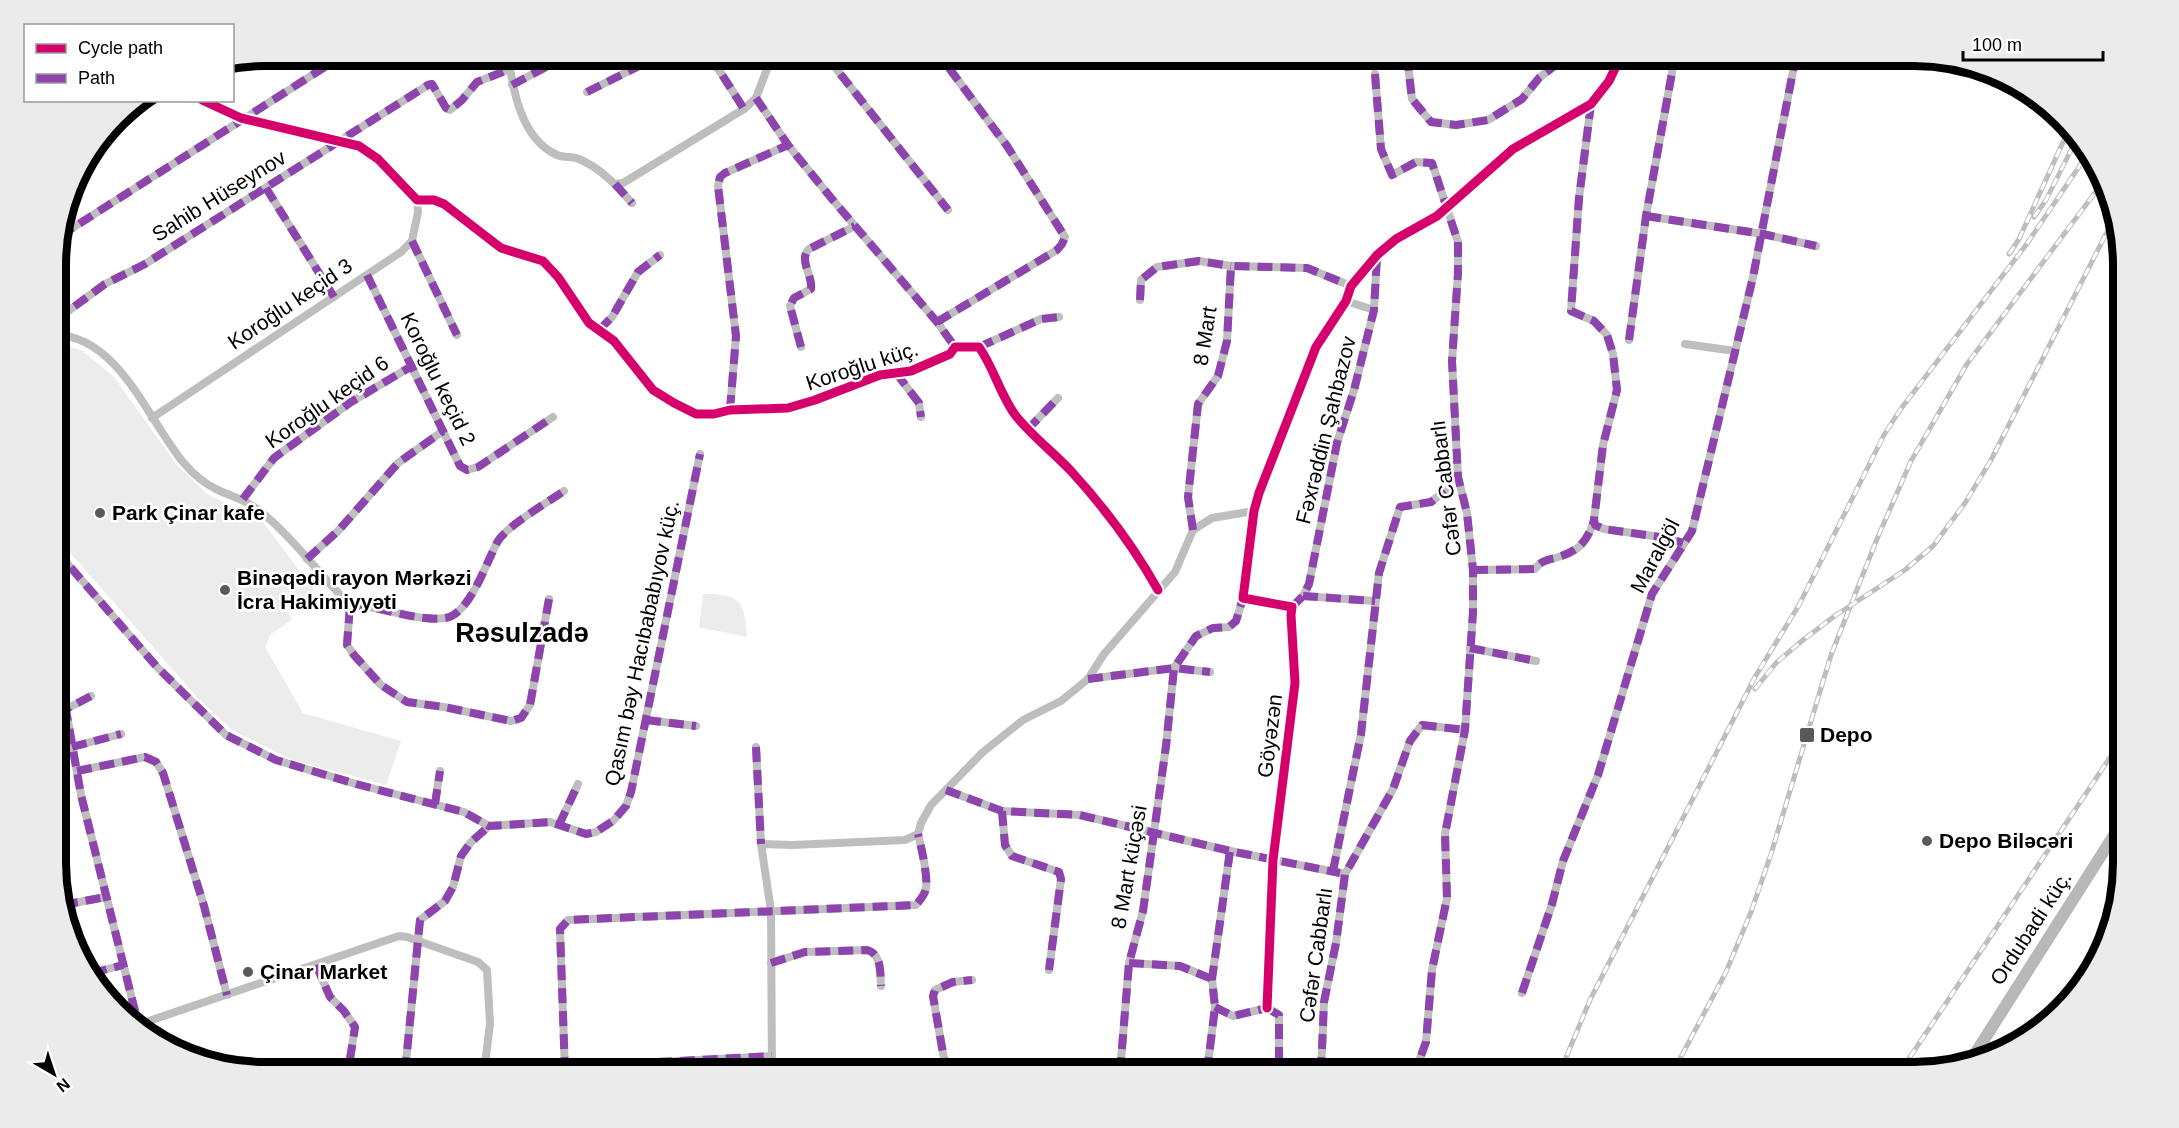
<svg xmlns="http://www.w3.org/2000/svg" width="2179" height="1128" font-family="Helvetica,sans-serif">
<style>
.green{fill:#ececec}
.lines{fill:none;stroke-linecap:round;stroke-linejoin:round}
.street{stroke:#bebebe;stroke-width:8}
.secondary{stroke:#b8b8b8;stroke-width:12}
.rail-casing{stroke:#bebebe;stroke-width:5}
.rail{stroke:#fff;stroke-width:3;stroke-dasharray:9;stroke-linecap:butt}
.quiet{stroke:#8e44ad;stroke-width:8;stroke-dasharray:15 8;stroke-linecap:butt}
.cycleway-casing{stroke:#fff;stroke-width:13}
.cycleway{stroke:#d6006c;stroke-width:9}
.poi-dot{fill:#595959;stroke:#fff;stroke-width:2}
.labels{text-anchor:middle;stroke-width:5;stroke-linejoin:round;paint-order:stroke}
.street-label{font-size:21px;fill:#000;stroke:#fff}
.poi-label{font-size:21px;font-weight:bold;fill:#000;stroke:#fff;text-anchor:start}
.district-label{font-size:27px;font-weight:bold;fill:#000;stroke:#fff}
.rim{fill:none;stroke:#000;stroke-width:8}
</style>
<rect width="100%" height="100%" fill="#fff"/>
<g class="green">
<path d="M56 343 81 350 113 376 177 465 207 494 262 521 314 590 285 608 292 620 271 634 265 647 303 713 401 741 386 785 292 760 232 730 197 697 57 538Z"/>
<path d="M703 594C740 593 745 602 747 637L699 627Z"/>
</g>
<g class="lines">
<g class="street">
<path d="M508 56C513 90 521 139 557 155 564 158 572 156 579 159 602 169 616 185 632 203"/>
<path d="M710 56 744 109"/>
<path d="M826 56 948 210"/>
<path d="M1407 56 1412 99 1431 122 1456 125 1488 120 1522 99 1539 78 1567 56"/>
<path d="M1375 74 1381 149 1392 175 1416 162 1432 163 1458 242V273L1452 361 1458 477 1467 513 1473 570V612L1465 730 1445 834 1447 898 1432 970 1426 1042 1415 1072"/>
<path d="M512 85 567 56"/>
<path d="M587 92 653 59 655 56"/>
<path d="M756 98 788 145 832 199 937 322 955 347"/>
<path d="M202 100 241 118 359 146 378 159 417 200H434L444 204 501 248 543 261 558 277 589 323 614 341 653 390 674 403 696 414H714L730 410 788 408 815 400 880 375 911 371 950 354 955 347H979C994 368 1001 397 1016 416 1032 436 1053 452 1071 471 1103 506 1135 549 1158 590"/>
<path d="M1591 104 1579 198 1571 311 1594 321 1607 335 1613 354 1617 390 1603 445 1594 520 1595 525 1604 529 1667 538 1683 543"/>
<path d="M615 184 623 183 744 109 756 98 772 56"/>
<path d="M266 188 334 297"/>
<path d="M1646 216 1763 234 1816 246"/>
<path d="M60 236 342 56"/>
<path d="M412 241 457 335"/>
<path d="M367 275 460 466 467 470 478 467 553 417"/>
<path d="M1140 300 1141 280 1157 267 1199 261 1231 266"/>
<path d="M1346 301 1374 310"/>
<path d="M56 320 105 284 145 264 428 85 432 84 446 108 450 110 462 100 477 82 510 69"/>
<path d="M937 322 1057 250 1062 244 1065 237 1007 146 940 56"/>
<path d="M599 330 612 317 638 272 660 255"/>
<path d="M56 335C118 336 149 421 183 462 192 473 205 484 218 490 238 499 249 501 266 516 297 542 321 577 350 605"/>
<path d="M1629 340 1646 216 1675 56"/>
<path d="M1685 344 1735 351"/>
<path d="M801 347 790 306 794 298 811 289C813 275 798 260 809 249L855 226"/>
<path d="M979 347 1041 319 1059 317"/>
<path d="M896 373 919 403 921 417"/>
<path d="M730 410 736 336 718 186 720 177 725 173 788 145"/>
<path d="M152 418 401 252 412 241 418 212 417 200"/>
<path d="M1027 430 1058 398"/>
<path d="M243 499 274 458 351 402 412 366"/>
<path d="M1193 530 1188 497 1198 404 1218 376 1227 341 1231 266 1307 268 1351 286"/>
<path d="M57 549 66 562 157 667 226 735 276 760 356 784 464 812 489 826 550 822 586 834 596 832 613 821 626 806 631 792 700 454"/>
<path d="M307 559 338 531 398 463 443 431"/>
<path d="M1473 570 1535 569C1541 561 1546 560 1555 558 1578 552 1587 543 1594 521"/>
<path d="M1303 596 1375 601"/>
<path d="M350 605 347 645 354 655 381 685 407 702 444 707 511 721 521 718 530 705 549 599"/>
<path d="M350 605C382 606 416 622 445 618 470 615 487 560 498 541 507 526 548 502 564 491"/>
<path d="M1292 607 1303 596 1309 584 1337 443 1354 390 1374 310 1377 256"/>
<path d="M1470 648 1536 661"/>
<path d="M1088 679 1174 668 1210 672"/>
<path d="M57 685 65 704 81 795 138 1023"/>
<path d="M57 714 91 696"/>
<path d="M646 720 696 726"/>
<path d="M72 747 121 734"/>
<path d="M756 747 761 844 771 911 772 1072"/>
<path d="M77 771 145 757 156 762 163 773 204 906 227 995"/>
<path d="M946 790 1002 811 1080 815 1230 851 1345 874"/>
<path d="M435 804 440 771"/>
<path d="M1002 811 1005 845 1012 856 1059 872 1061 879 1049 970"/>
<path d="M559 825 578 784"/>
<path d="M761 844 792 845 905 840 918 834 921 823 931 805 983 752 1023 720 1061 701 1088 679 1104 654 1175 572 1193 530 1212 518 1254 511"/>
<path d="M1333 871 1361 734 1379 573 1400 507 1431 502 1445 491"/>
<path d="M63 905 106 897"/>
<path d="M771 963 805 952 867 950C882 954 880 973 881 986"/>
<path d="M1129 963 1180 966 1212 979"/>
<path d="M316 965 330 997 344 1011 355 1027 348 1072"/>
<path d="M92 973 123 965"/>
<path d="M1522 993 1552 904 1563 861 1598 775 1652 594 1692 531 1753 277 1796 56"/>
<path d="M1215 1007 1233 1016 1267 1008"/>
<path d="M1267 1008 1273 860 1295 683 1291 615 1292 607 1243 598 1254 511 1259 493 1316 347 1346 301 1351 286 1377 255 1396 239 1437 216 1513 149 1591 104 1609 81 1621 56"/>
<path d="M1267 1008 1279 1015V1064L1276 1072"/>
<path d="M140 1024 399 936 407 937 478 962 487 970 490 1024 484 1072"/>
<path d="M565 1067 772 1056"/>
<path d="M405 1072 420 920 445 901 453 887 461 856 471 842 489 826"/>
<path d="M565 1072 560 929 568 920 916 905C920 900 925 895 926 888 928 876 921 846 918 834"/>
<path d="M950 1072 944 1059 933 996 935 990 953 982 972 980"/>
<path d="M1120 1072 1129 963 1143 911 1166 746 1174 668 1196 636 1213 628 1229 627 1236 621 1243 598"/>
<path d="M1207 1072 1215 1007 1212 979 1230 851"/>
<path d="M1321 1072 1324 1002 1336 943 1345 874 1393 789 1410 741 1422 725 1465 730"/>
</g>
<path class="secondary" d="M1973 1057 2123 821"/>
<defs>
<g id="rail">
<path d="M2034 217 2046 200 2078 136"/>
<path d="M2009 254 2019 239 2069 129"/>
<path d="M1755 689 1776 663 1803 640 1836 615 1905 570 1933 546 1965 503 1991 460 2106 234 2115 221"/>
<path d="M1560 1072 1590 1000 1755 677 1799 605 1884 435 1900 410 2026 245 2087 155"/>
<path d="M1673 1072 1726 972 1751 912 1771 854 1831 655 1877 539 1911 461 1967 364 2100 186"/>
<path d="M1900 1072 2123 738"/>
</g>
</defs>
<use href="#rail" class="rail-casing"/>
<use href="#rail" class="rail"/>
<g class="quiet">
<path d="M710 56 744 109"/>
<path d="M826 56 948 210"/>
<path d="M1407 56 1412 99 1431 122 1456 125 1488 120 1522 99 1539 78 1567 56"/>
<path d="M1375 74 1381 149 1392 175 1416 162 1432 163 1458 242V273L1452 361 1458 477 1467 513 1473 570V612L1465 730 1445 834 1447 898 1432 970 1426 1042 1415 1072"/>
<path d="M512 85 567 56"/>
<path d="M587 92 653 59 655 56"/>
<path d="M756 98 788 145 832 199 937 322 955 347"/>
<path d="M1591 104 1579 198 1571 311 1594 321 1607 335 1613 354 1617 390 1603 445 1594 520 1595 525 1604 529 1667 538 1683 543"/>
<path d="M615 184 632 203"/>
<path d="M266 188 334 297"/>
<path d="M1646 216 1763 234 1816 246"/>
<path d="M60 236 342 56"/>
<path d="M412 241 457 335"/>
<path d="M367 275 460 466 467 470 478 467 553 417"/>
<path d="M1140 300 1141 280 1157 267 1199 261 1231 266"/>
<path d="M56 320 105 284 145 264 428 85 432 84 446 108 450 110 462 100 477 82 510 69"/>
<path d="M937 322 1057 250 1062 244 1065 237 1007 146 940 56"/>
<path d="M599 330 612 317 638 272 660 255"/>
<path d="M1629 340 1646 216 1675 56"/>
<path d="M801 347 790 306 794 298 811 289C813 275 798 260 809 249L855 226"/>
<path d="M979 347 1041 319 1059 317"/>
<path d="M896 373 919 403 921 417"/>
<path d="M730 410 736 336 718 186 720 177 725 173 788 145"/>
<path d="M1027 430 1058 398"/>
<path d="M243 499 274 458 351 402 412 366"/>
<path d="M1193 530 1188 497 1198 404 1218 376 1227 341 1231 266 1307 268 1351 286"/>
<path d="M57 549 66 562 157 667 226 735 276 760 356 784 464 812 489 826 550 822 586 834 596 832 613 821 626 806 631 792 700 454"/>
<path d="M307 559 338 531 398 463 443 431"/>
<path d="M1473 570 1535 569C1541 561 1546 560 1555 558 1578 551 1587 543 1594 520"/>
<path d="M1303 596 1375 601"/>
<path d="M549 599 530 705 521 718 511 721 444 707 407 702 381 685 354 655 347 645 350 605C382 606 416 622 445 618 470 615 487 560 498 541 507 526 548 502 564 491"/>
<path d="M1292 607 1303 596 1309 584 1337 443 1354 390 1374 310 1377 255"/>
<path d="M1470 648 1536 661"/>
<path d="M1088 679 1174 668 1210 672"/>
<path d="M57 685 65 704 81 795 138 1023"/>
<path d="M57 714 91 696"/>
<path d="M646 720 696 726"/>
<path d="M72 747 121 734"/>
<path d="M756 747 761 844"/>
<path d="M77 771 145 757 156 762 163 773 204 906 227 995"/>
<path d="M946 790 1002 811 1080 815 1230 851 1340 873"/>
<path d="M435 804 440 771"/>
<path d="M1002 811 1005 845 1012 856 1059 872 1061 879 1049 970"/>
<path d="M559 825 578 784"/>
<path d="M1333 871 1361 734 1379 573 1400 507 1431 502 1445 491"/>
<path d="M63 905 106 897"/>
<path d="M771 963 805 952 867 950C882 954 880 973 881 986"/>
<path d="M1129 963 1180 966 1212 979"/>
<path d="M316 965 330 997 344 1011 355 1027 348 1072"/>
<path d="M92 973 123 965"/>
<path d="M1522 993 1552 904 1563 861 1598 775 1652 594 1692 531 1753 277 1796 56"/>
<path d="M1215 1007 1233 1016 1267 1008"/>
<path d="M1267 1008 1279 1015V1064L1276 1072"/>
<path d="M565 1067 772 1056"/>
<path d="M405 1072 420 920 445 901 453 887 461 856 471 842 489 826"/>
<path d="M565 1072 560 929 568 920 916 905C920 900 925 895 926 888 928 876 921 846 918 834"/>
<path d="M950 1072 944 1059 933 996 935 990 953 982 972 980"/>
<path d="M1120 1072 1129 963 1143 911 1166 746 1174 668 1196 636 1213 628 1229 627 1236 621 1243 598"/>
<path d="M1207 1072 1215 1007 1212 979 1230 851"/>
<path d="M1321 1072 1324 1002 1336 943 1345 874 1393 789 1410 741 1422 725 1465 730"/>
</g>
<defs>
<g id="cycleway">
<path d="M202 100 241 118 359 146 378 159 417 200H434L444 204 501 248 543 261 558 277 589 323 614 341 653 390 674 403 696 414H714L730 410 788 408 815 400 880 375 911 371 950 354 955 347H979C994 368 1001 397 1016 416 1032 436 1053 452 1071 471 1103 506 1135 549 1158 590"/>
<path d="M1267 1008 1273 860 1295 683 1291 615 1292 607 1243 598 1254 511 1259 493 1316 347 1346 301 1351 286 1377 255 1396 239 1437 216 1513 149 1591 104 1609 81 1621 56"/>
</g>
</defs>
<use href="#cycleway" class="cycleway-casing"/>
<use href="#cycleway" class="cycleway"/>
</g>
<g class="poi-dot">
<circle cx="100" cy="513" r="6"/>
<circle cx="225" cy="590" r="6"/>
<rect x="1799" y="727" width="16" height="16" rx="3"/>
<circle cx="1927" cy="841" r="6"/>
<circle cx="248" cy="972" r="6"/>
</g>
<g class="labels">
<g class="street-label">
<text transform="translate(219 196) rotate(-32)" y="7">Sahib Hüseynov</text>
<text transform="translate(290 304) rotate(-34)" y="7">Koroğlu keçid 3</text>
<text transform="translate(1205 336) rotate(-81)" y="7">8 Mart</text>
<text transform="translate(862 366) rotate(-18)" y="7">Koroğlu küç.</text>
<text transform="translate(438 379) rotate(64)" y="7">Koroğlu keçid 2</text>
<text transform="translate(327 402) rotate(-35)" y="7">Koroğlu keçid 6</text>
<text transform="translate(1326 430) rotate(-76)" y="7">Fəxrəddin Şahbazov</text>
<text transform="translate(1446 488) rotate(-97)" y="7">Cəfər Cabbarlı</text>
<text transform="translate(1655 556) rotate(-62)" y="7">Maralgöl</text>
<text transform="translate(642 643) rotate(-78)" y="7">Qasım bəy Hacıbababıyov küç.</text>
<text transform="translate(1270 736) rotate(-83)" y="7">Göyəzən</text>
<text transform="translate(1129 867) rotate(-80)" y="7">8 Mart küçəsi</text>
<text transform="translate(2031 928) rotate(-57)" y="7">Ordubadi küç.</text>
<text transform="translate(1316 955) rotate(-82)" y="7">Cəfər Cabbarlı</text>
</g>
<g class="poi-label">
<text x="112" y="520">Park Çinar kafe</text>
<text x="237" y="585">Binəqədi rayon Mərkəzi<tspan x="237" dy="24">İcra Hakimiyyəti</tspan></text>
<text x="1820" y="742">Depo</text>
<text x="1939" y="848">Depo Biləcəri</text>
<text x="260" y="979">Çinar Market</text>
</g>
<g class="district-label">
<text x="522" y="642">Rəsulzadə</text>
</g>
</g>
<path d="M0 0H2179V1128H0ZM265 66H1914A199 199 0 0 1 2113 265V863A199 199 0 0 1 1914 1062H265A199 199 0 0 1 66 863V265A199 199 0 0 1 265 66Z" fill="#ebebeb" fill-rule="evenodd"/>
<path class="rim" d="M265 66H1914A199 199 0 0 1 2113 265V863A199 199 0 0 1 1914 1062H265A199 199 0 0 1 66 863V265A199 199 0 0 1 265 66Z"/>
<rect x="24" y="24" width="210" height="78" fill="#ffffff" stroke="#999999" stroke-width="1.5"/>
<rect x="36" y="44" width="30" height="9" fill="#d6006c" stroke="#999999" stroke-width="1.5"/>
<text x="78" y="54" font-size="18" fill="#000000">Cycle path</text>
<rect x="36" y="74" width="30" height="9" fill="#8e44ad" stroke="#999999" stroke-width="1.5"/>
<text x="78" y="84" font-size="18" fill="#000000">Path</text>
<g transform="translate(54 1074) rotate(141)" stroke="#ffffff" stroke-width="4.5" paint-order="stroke">
<path d="M0-4.5L10 22L0 15L-10 22Z" fill="#000000"/>
<text y="-9" font-size="16" font-weight="bold" text-anchor="middle" fill="#000000">N</text>
</g>
<path d="M1963 51v9h140v-9" fill="none" stroke="#000000" stroke-width="3"/>
<text x="1972" y="51" font-size="18" fill="#000000" stroke="#ffffff" stroke-width="4.5" paint-order="stroke">100 m</text>
</svg>
